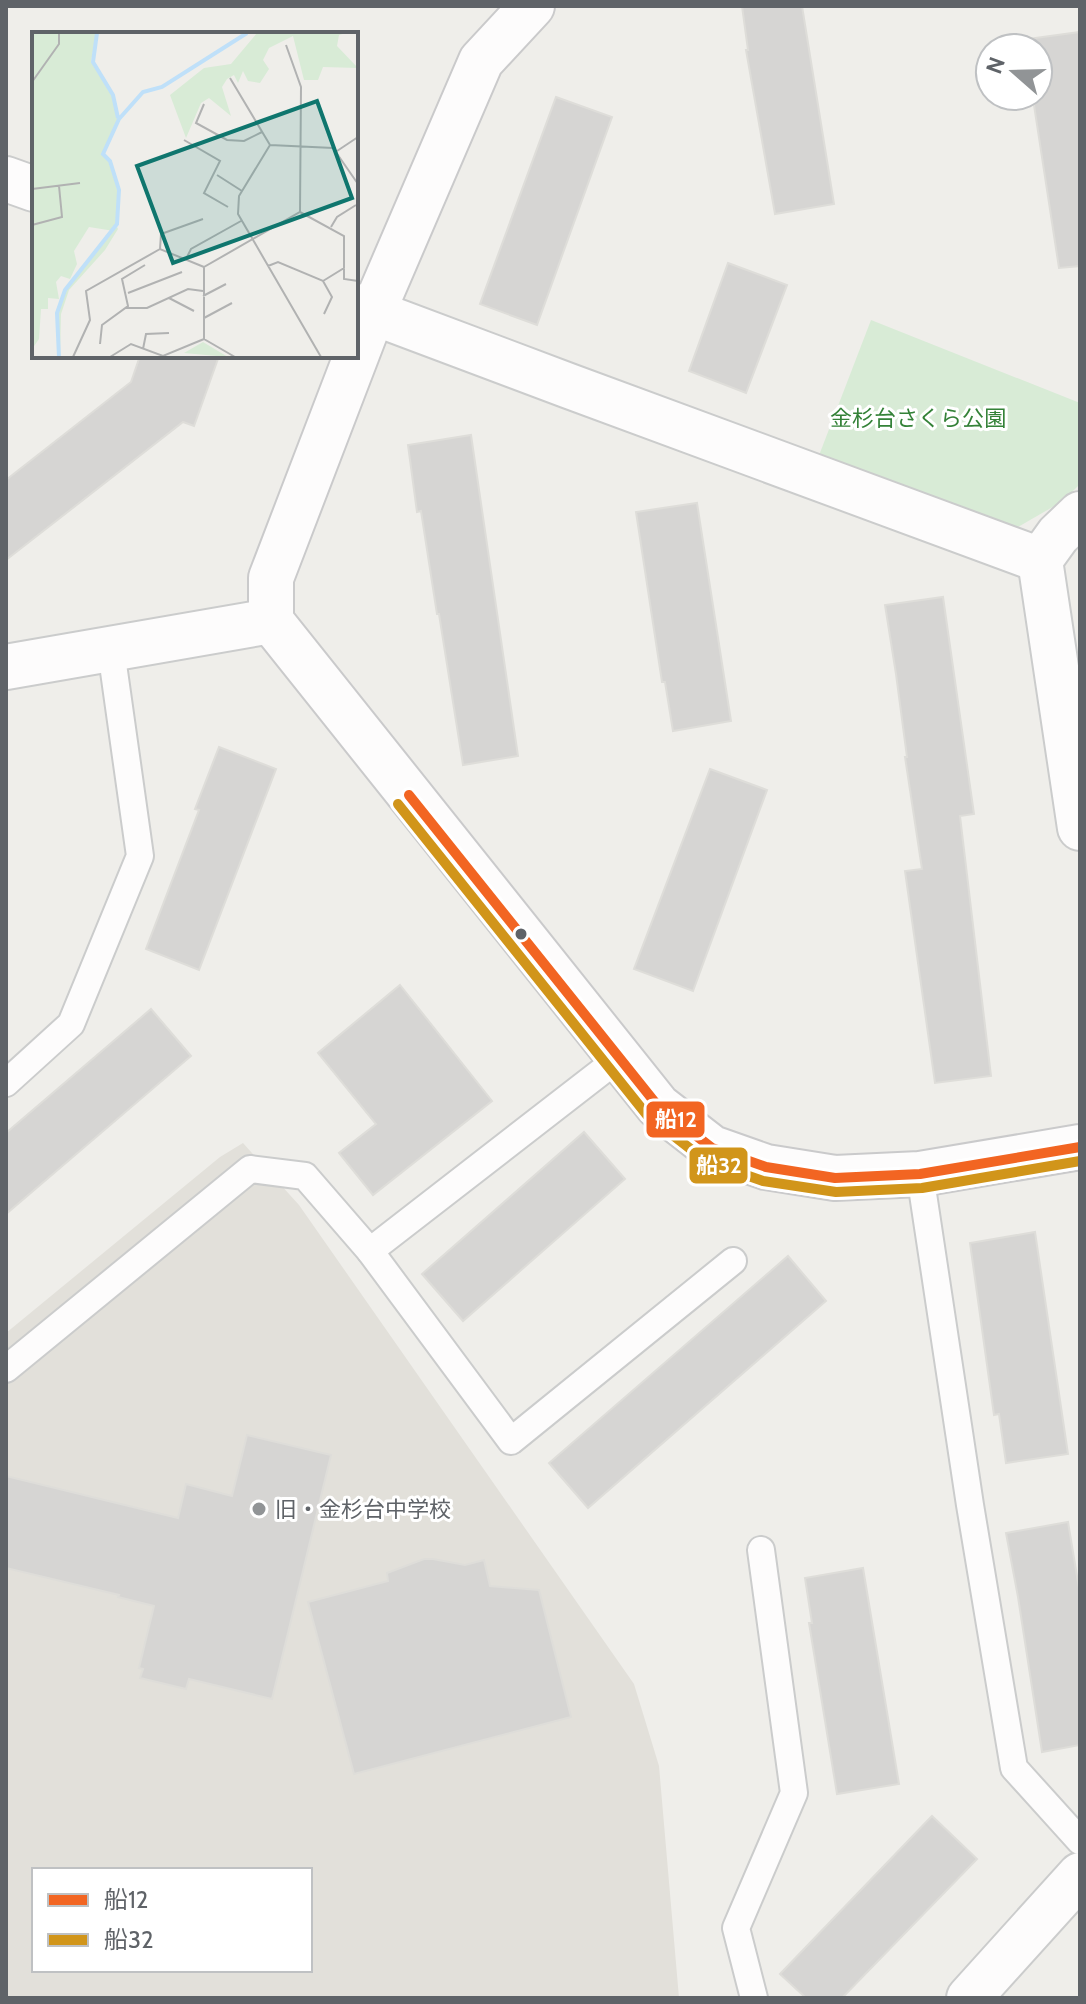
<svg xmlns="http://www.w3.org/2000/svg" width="1086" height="2004" font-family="Cabin,'Noto Sans JP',sans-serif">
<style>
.education{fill:#e2e0da;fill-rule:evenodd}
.green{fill:#d8ebd6}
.building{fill:#d6d5d3;stroke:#deddd9;stroke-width:2}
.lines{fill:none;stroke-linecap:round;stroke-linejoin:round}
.lane-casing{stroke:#cbcccc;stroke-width:30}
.street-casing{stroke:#cbcccc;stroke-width:48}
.secondary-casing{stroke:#cacacb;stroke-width:48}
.lane{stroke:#fdfcfc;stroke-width:26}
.street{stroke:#fdfcfc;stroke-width:44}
.secondary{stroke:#fdfcfc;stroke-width:44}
.bus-1-casing{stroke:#fff;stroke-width:16}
.bus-2-casing{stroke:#fff;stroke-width:16}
.bus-1{stroke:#f26522;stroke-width:10}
.bus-2{stroke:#d1951a;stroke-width:10}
.bus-dot{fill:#5f6368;stroke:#fff;stroke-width:3}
.poi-dot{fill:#919496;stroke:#fff;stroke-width:3}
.labels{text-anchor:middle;stroke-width:6;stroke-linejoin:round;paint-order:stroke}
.park-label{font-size:22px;fill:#348238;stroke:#fff}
.poi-label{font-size:22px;fill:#5f6368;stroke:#fff;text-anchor:start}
.inset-river{fill:none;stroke:#bfe0f9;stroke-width:4}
.inset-road{fill:none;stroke:#b1b2b2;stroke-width:2}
.view{fill:#0f766e;fill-opacity:0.15;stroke:#0f766e;stroke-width:4}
.inset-edge{fill:none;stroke:#5f6368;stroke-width:4}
.line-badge{stroke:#fff;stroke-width:3}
.badge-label{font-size:22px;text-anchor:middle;font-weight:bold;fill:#fff}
</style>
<rect width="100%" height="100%" fill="#efeeea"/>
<path class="education" d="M243 1143 299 1205 634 1684 659 1766 679 1998H6V1333L220 1157ZM34 1870H310V1970H34Z"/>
<path class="green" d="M871 320 1080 403V484L1063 501 1018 527 983 521 818 458Z"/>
<g class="building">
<path d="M742 6H802L834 204 775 214 746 50H748Z"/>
<path d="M1080 32V266L1059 268 1034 105H1031L1029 96H1038V48H1021L1020 40Z"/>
<path d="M556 97 612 117 537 325 480 304Z"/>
<path d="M728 263 787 285 746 393 689 371Z"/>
<path d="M140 356H219L194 426 183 422 6 560V480L131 382Z"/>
<path d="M471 435 518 756 463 765 439 614H437L421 511 417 512 408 445Z"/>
<path d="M697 503 731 721 673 731 665 682H662L636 512Z"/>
<path d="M943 597 974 814 960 816 991 1076 935 1083 905 871 922 869 905 757H907L896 674 885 605Z"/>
<path d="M219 747 276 769 199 970 146 949 199 810 195 809Z"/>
<path d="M710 769 767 790 693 991 634 969Z"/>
<path d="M400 985 492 1101 373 1195 339 1153 376 1124 318 1053Z"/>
<path d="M151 1009 191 1056 6 1214V1133Z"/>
<path d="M584 1132 625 1179 463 1321 422 1274Z"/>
<path d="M1035 1232 1068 1454 1006 1463 999 1414 994 1415 970 1243Z"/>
<path d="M788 1256 826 1301 588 1508 549 1463Z"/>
<path d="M247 1435 331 1455 272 1699 189 1679 186 1689 140 1678 143 1669 139 1668 154 1606 118 1597 119 1595 6 1568V1476L178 1518 186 1484 232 1496Z"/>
<path d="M1068 1522 1080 1594V1745L1042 1752 1018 1597 1006 1533Z"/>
<path d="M424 1559H433L465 1565 484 1560 490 1586 539 1590 571 1717 354 1774 308 1602 388 1581 387 1573Z"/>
<path d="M863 1568 899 1784 837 1794 809 1623H812L805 1578Z"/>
<path d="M932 1816 977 1859 842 1998H806L780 1974Z"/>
</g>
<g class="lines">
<defs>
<g id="lane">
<path d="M6 1083 71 1024 140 856 111 650"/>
<path d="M920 1174 970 1505 1014 1768 1080 1841"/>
<path d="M370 1251 619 1058"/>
<path d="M6 1369 250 1169 305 1176 370 1251 511 1441 733 1261"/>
<path d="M754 1998 736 1928 794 1793 761 1550"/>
</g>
<g id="street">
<path d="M6 179 34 189"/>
<path d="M356 306 569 386 1040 560"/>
<path d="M1080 514 1058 535 1040 560 1080 828"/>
<path d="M6 667 271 621"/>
<path d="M969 1998 1080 1875"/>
</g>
<path id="secondary" d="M532 6 481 61 373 312 271 578V621L658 1106 712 1148 766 1167 835 1178 920 1174 1080 1147"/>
</defs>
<use href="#lane" class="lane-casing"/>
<use href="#street" class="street-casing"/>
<use href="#secondary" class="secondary-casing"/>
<use href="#lane" class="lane"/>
<use href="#street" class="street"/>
<use href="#secondary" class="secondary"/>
<defs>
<path id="bus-1" d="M409 795 658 1106 712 1148 766 1167 835 1178 920 1174 1080 1147"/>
<path id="bus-2" d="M398 804 647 1115 706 1161 763 1181 836 1192 922 1188 1080 1161"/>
</defs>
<use href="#bus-1" class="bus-1-casing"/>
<use href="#bus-2" class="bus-2-casing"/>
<use href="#bus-1" class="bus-1"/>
<use href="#bus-2" class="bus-2"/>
</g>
<circle class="bus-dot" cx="521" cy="934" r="7"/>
<circle class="poi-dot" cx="259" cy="1509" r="8"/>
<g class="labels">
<g class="park-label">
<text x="918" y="426">金杉台さくら公園</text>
</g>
<g class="poi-label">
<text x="275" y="1517">旧・金杉台中学校</text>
</g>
</g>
<g transform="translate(32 32)">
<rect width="326" height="326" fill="#efeeea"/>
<path d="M0 1H64L59 30 80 63 86 88 70 123 78 129 86 158 85 192 82 199 57 195 42 219 45 232 38 247 29 244 24 250 27 267 16 266V277H9L7 307 0 317ZM225 1H314L307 3 305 14 326 36 291 35 286 48H272L261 4 237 16 231 28 237 37 228 51 216 49 211 39 206 51 202 43 195 47 190 55 199 84 177 66 169 71 154 106 138 63 172 36 199 32ZM85 195 86 197 73 218 37 258 29 282 28 325 26 281 34 257ZM171 310 196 325 152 321Z" fill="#d8ebd6"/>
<path class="inset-river" d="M65 1 61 30 81 63 86 86M27 325 25 281 33 258 85 192 87 158 78 129 71 122 87 87 111 60 130 55 215 1"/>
<path class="inset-road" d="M254 13 269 55 268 180M198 46 238 113M0 50 27 12V1M172 72 164 91 195 108 212 109 230 100M152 108 188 129 172 161 196 175M238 113 207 164 206 182 289 325M238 113 301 116 326 152M305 119 326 105M185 143 210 159M0 157 48 151M0 193 30 185 27 154M299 195 305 185 324 173M128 217 129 202 171 187M154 227 159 217 209 189M312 237V247L326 249M291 249 300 265 292 282M96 261 150 240M171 264 194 252M137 266 162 279M95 276H115L156 257 171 259M172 286 200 271M68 312 70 293 96 274 90 247 113 233M111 317 114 302 137 301M41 325 58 288 54 259 128 217 172 235M78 325 99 312 131 324 172 307M203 325 172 307V235L268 180 312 204V236L291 249 246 230 236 234"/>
<path class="view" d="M285 69 320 166 141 231 105 134Z"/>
<rect width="326" height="326" class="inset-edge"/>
</g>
<g class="line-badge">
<rect x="645" y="1100" width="61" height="39" rx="8" fill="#f26522"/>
<rect x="688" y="1146" width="61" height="39" rx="8" fill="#d1951a"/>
</g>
<g class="badge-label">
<text x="676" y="1127">船12</text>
<text x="719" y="1173">船32</text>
</g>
<rect width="1086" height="2004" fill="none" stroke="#5f6368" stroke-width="16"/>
<rect x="32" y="1868" width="280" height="104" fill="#ffffff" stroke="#bfc1c3" stroke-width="2"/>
<rect x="48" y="1894" width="40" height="12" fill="#f26522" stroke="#bfc1c3" stroke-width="2"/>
<text x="104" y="1908" font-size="24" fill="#5f6368">船12</text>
<rect x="48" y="1934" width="40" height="12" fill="#d1951a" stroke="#bfc1c3" stroke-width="2"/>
<text x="104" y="1948" font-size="24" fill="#5f6368">船32</text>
<g transform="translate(1014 72) rotate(290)"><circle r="38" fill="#ffffff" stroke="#bfc1c3" stroke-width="2"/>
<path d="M0-6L14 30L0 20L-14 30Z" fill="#919496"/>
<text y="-12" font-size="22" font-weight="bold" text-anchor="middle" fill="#5f6368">N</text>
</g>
</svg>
